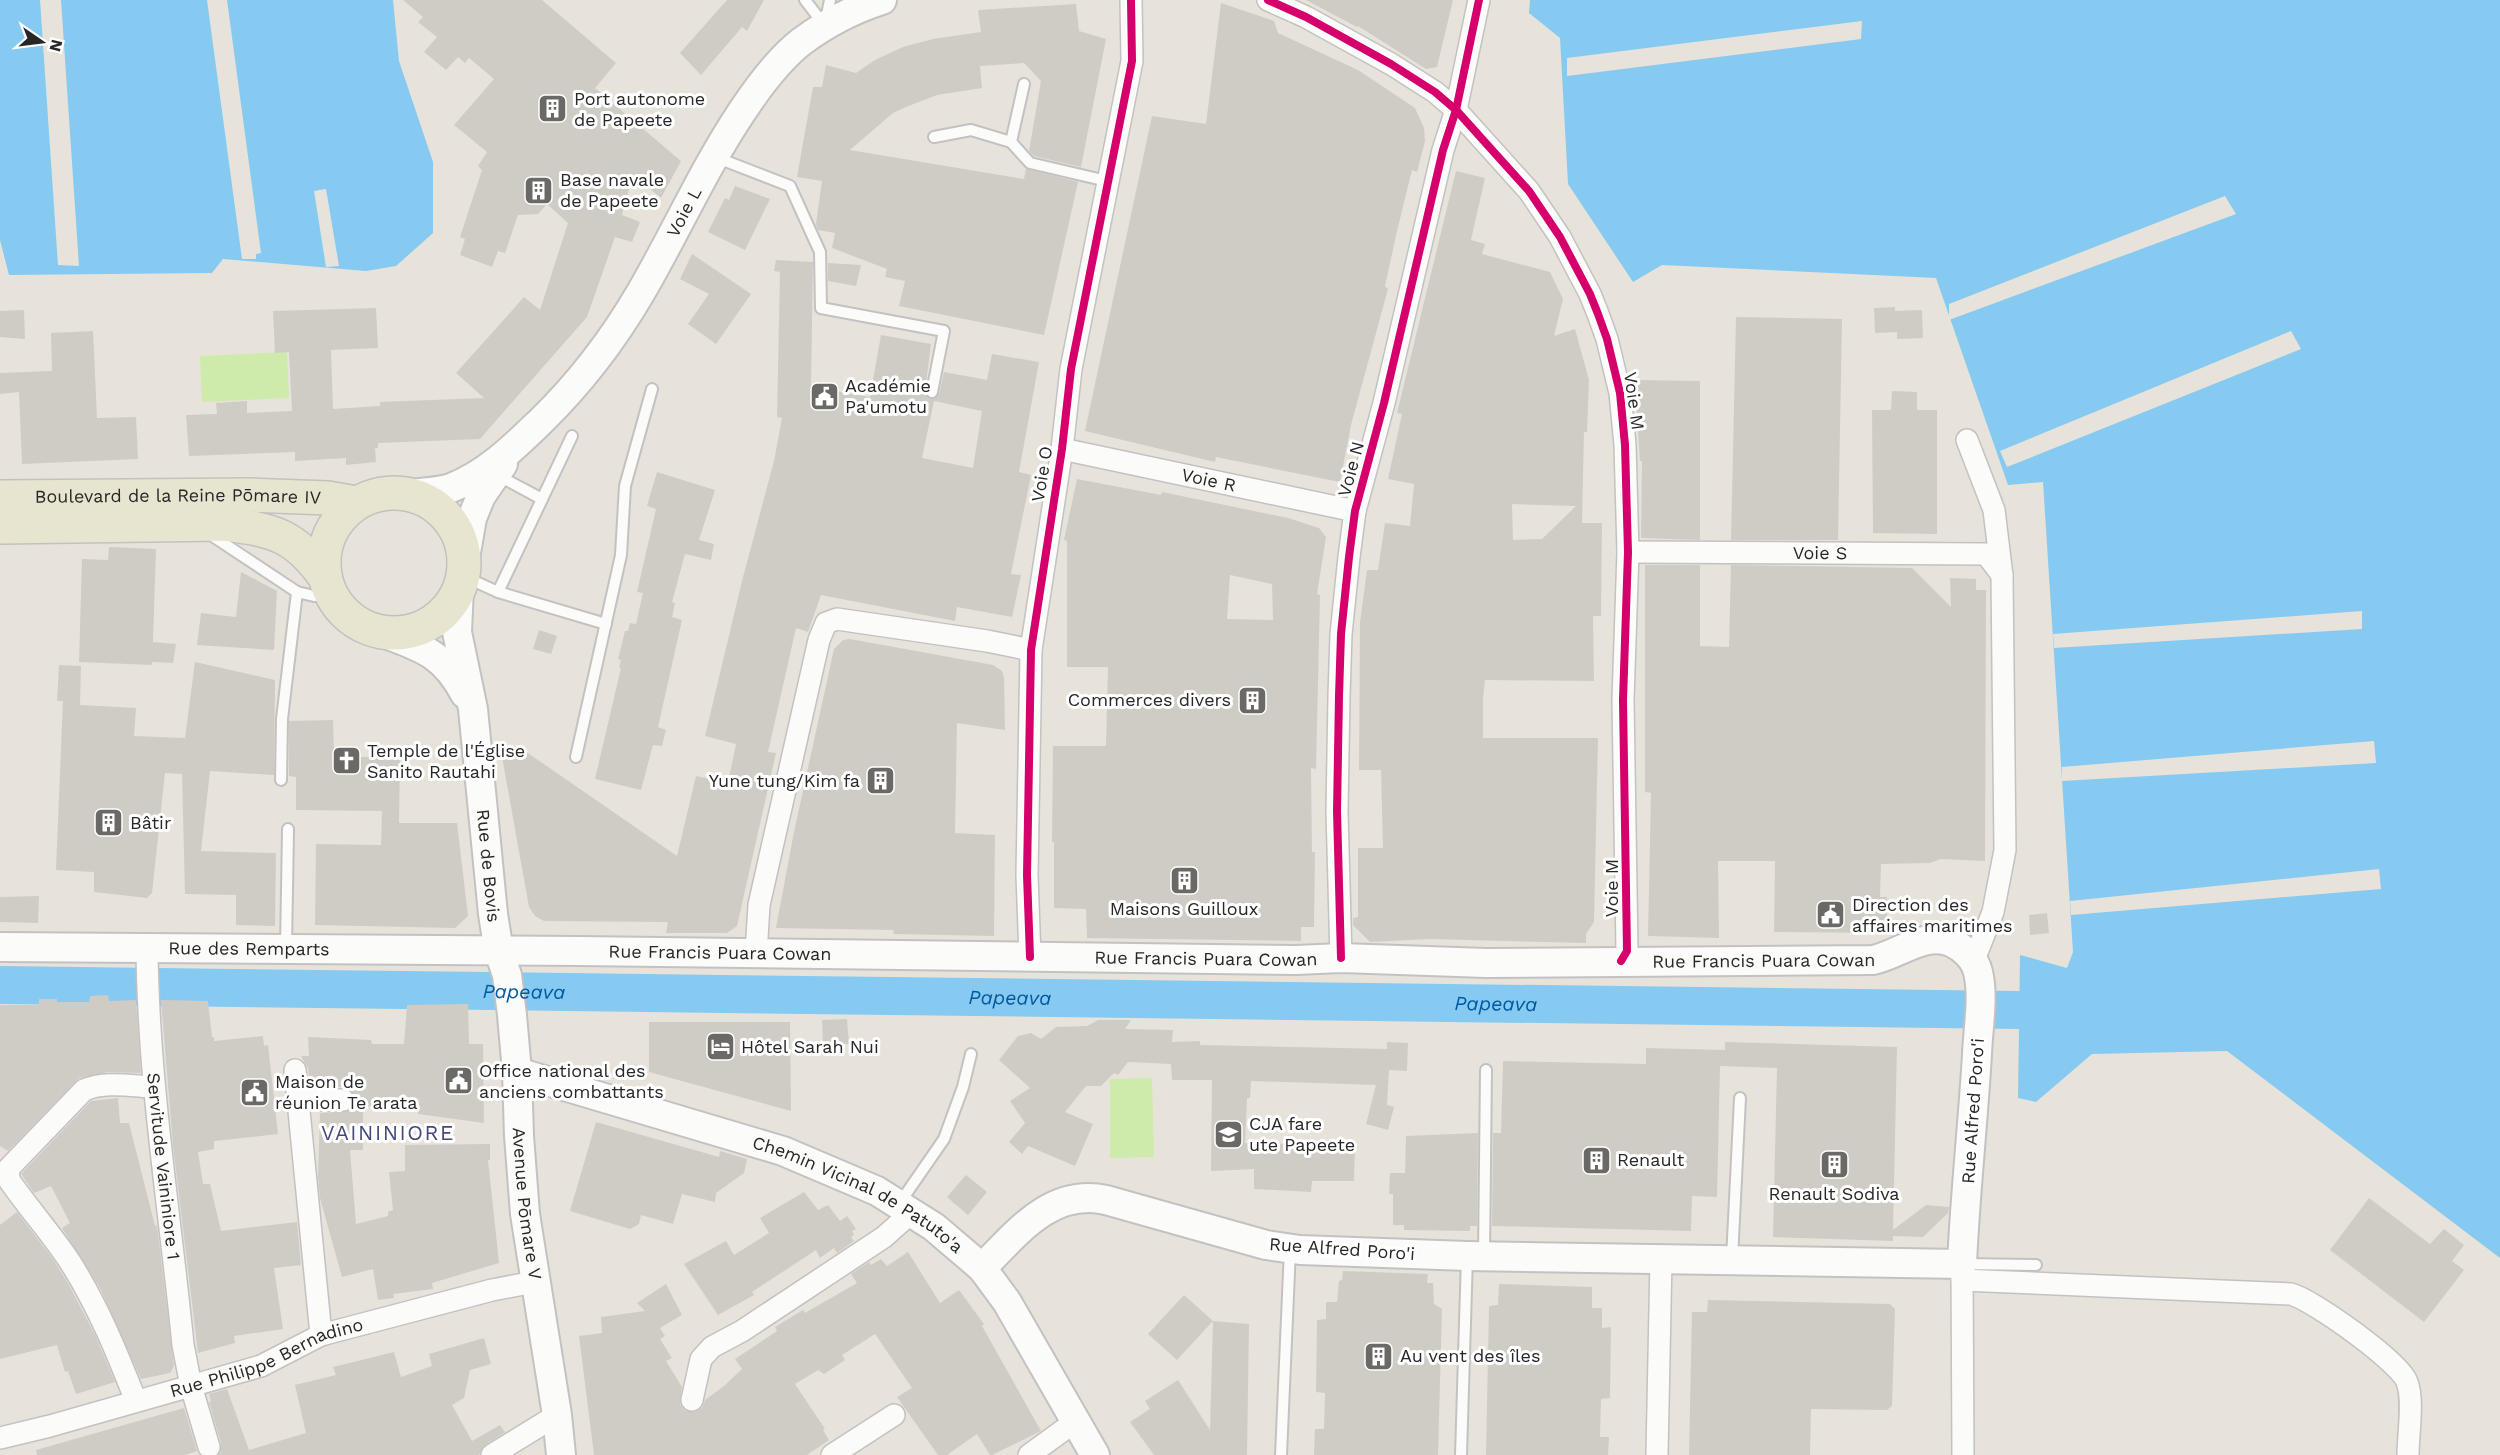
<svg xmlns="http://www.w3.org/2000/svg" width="2500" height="1455" font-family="'Work Sans',sans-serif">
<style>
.pitch{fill:#ceebac}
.water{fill:#86caf1}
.pier{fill:#e7e3db}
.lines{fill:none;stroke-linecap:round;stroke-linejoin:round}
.river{stroke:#86caf1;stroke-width:38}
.building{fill:#cfccc6;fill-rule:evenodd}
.lane-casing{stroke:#c3c1c2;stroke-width:14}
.street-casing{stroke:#c3c1c2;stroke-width:24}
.secondary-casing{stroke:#c3c1c2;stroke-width:32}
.primary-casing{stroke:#c3c1bf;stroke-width:36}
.lane{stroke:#fbfbfa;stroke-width:10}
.street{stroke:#fbfbfa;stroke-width:21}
.secondary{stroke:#fbfbfa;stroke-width:28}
.primary{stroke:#e7e4d0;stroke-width:33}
.cycleway-casing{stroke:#fff;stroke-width:11}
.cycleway{stroke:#d6006c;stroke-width:8}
.labels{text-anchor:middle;stroke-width:6;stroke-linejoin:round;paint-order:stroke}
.poi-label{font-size:18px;fill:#272727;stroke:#fff;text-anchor:start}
.street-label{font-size:18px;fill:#272727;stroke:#fff}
.water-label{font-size:20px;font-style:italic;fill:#0059a2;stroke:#fff}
.quarter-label{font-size:21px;letter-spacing:1.5px;fill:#44487b;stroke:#fff}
</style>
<rect width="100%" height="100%" fill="#e7e3db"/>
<g class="pitch">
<path d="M287 352 289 398 202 402 200 356Z"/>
<path d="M1152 1078 1154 1157 1110 1158V1079Z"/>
</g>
<g class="water">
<path d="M0 0H393L399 61 433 162V233L396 266 366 271 223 259 212 273 9 275 0 240Z"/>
<path d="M1530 0H2500V1258L2227 1051 2092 1054 2036 1102 2018 1098 2020 955 2067 968 2073 952 2043 482 2008 485 1936 278 1662 265 1633 282 1568 184 1560 38 1529 13Z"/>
</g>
<g class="pier">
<path d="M40 0H61L79 266 58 265Z"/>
<path d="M207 0H227L261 253 256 254V259H242Z"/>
<path d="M1862 21 1861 39 1567 76V58Z"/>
<path d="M326 189 339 266 326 267 314 191Z"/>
<path d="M2225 196 2236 214 1949 320V304Z"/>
<path d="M2291 331 2301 349 2007 467 2000 451Z"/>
<path d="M2362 611V629L2054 648 2053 634Z"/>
<path d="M2374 741 2376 763 2062 781V767Z"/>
<path d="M2379 869 2381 889 2071 915 2070 901Z"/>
</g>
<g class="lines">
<path class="river" id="s1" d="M0 985 2019 1010"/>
</g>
<g class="building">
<path d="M403 0H542L616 63 595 88 681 161 661 198 633 175 622 215 640 222 632 242 615 237 587 317 480 439 378 443V448H375L376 462 346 465V458L295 461V452L189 456 186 415 217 414 216 403 247 401V413L292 411 289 352 275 353 273 311 376 308 378 348 331 350 333 409 380 406V402L484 398 456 373 524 297 540 310 568 223 547 204 538 214 518 215 505 253 498 251 492 267 460 255 465 239 460 237 482 170 478 166 487 152 454 125 494 79 469 58 465 63 458 57 446 70 424 52 437 37 418 22 423 17Z"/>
<path d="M727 0H764L747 31 742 27 701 75 680 53Z"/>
<path d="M1306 0H1453L1437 67 1426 69 1358 26 1357 27Z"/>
<path d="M1221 3 1274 21 1278 33 1358 70 1415 108 1424 128 1425 141 1417 172 1412 170 1397 231 1385 286 1388 289 1351 425 1340 482 1216 457 1215 462 1085 431 1152 116 1206 124Z"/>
<path d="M1076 4 1079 31 1106 39 1081 167 1034 156 1029 151 1041 81 1024 63 980 66 982 88 937 95 906 107 893 113 850 150 1024 179 1026 169 1078 182 1044 335 899 306 905 281 885 277 887 269 832 248 835 233 818 230 816 224 822 181 797 177 813 87H822L826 65 856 73 875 60 903 47 933 39 981 32 978 10Z"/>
<path d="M1456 171 1485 178 1471 240 1485 244 1482 254 1550 272 1563 299 1554 336 1575 329 1589 380 1587 432H1584L1582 523H1602L1601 616H1593L1594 681 1485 680 1483 698V738H1598L1594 922 1586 934V943L1429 939 1370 942 1353 925V918L1358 917V848H1383L1381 770H1359L1360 623 1367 570H1378L1385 523 1410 526 1414 484 1388 479 1402 414 1397 413ZM1512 504 1576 506 1542 539 1513 540Z"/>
<path d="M735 186 770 199 745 250 708 232 725 198 729 200Z"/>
<path d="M692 254 751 294 716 344 688 324 709 294 680 279Z"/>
<path d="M776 260 813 262 811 387 870 397 881 335 931 344 925 391 927 397 931 399 939 394 944 372 987 380 992 354 1039 362 1019 472 1031 475 1011 574 1021 575 1012 617 957 607 955 621 821 595 808 632 796 628 768 752 776 753 737 926 727 933H666L668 922 544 921 535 916 529 907 501 751H525L677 856 696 776 728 783 736 744 705 736 742 581 774 461 782 418 777 417 780 272 774 271ZM934 401 982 411 973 468 922 458Z"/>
<path d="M828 263 861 265 856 286 828 281Z"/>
<path d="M1895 307V311L1922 310 1923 338 1897 339V332L1875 333 1874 308Z"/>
<path d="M24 310 25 339 0 337V311Z"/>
<path d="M1736 317 1842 319 1838 540H1731Z"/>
<path d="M93 331 97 418 136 417 138 459 22 464 19 392 0 394V373L52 371 51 333Z"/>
<path d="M1635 380 1700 381V540L1641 538 1642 461H1640Z"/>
<path d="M1892 391 1917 392V410H1937V534L1873 533 1872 410H1891Z"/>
<path d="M657 472 715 490 699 540 714 544 711 560 685 554 672 602 675 603 672 617 682 620 658 727 666 730 662 746 653 745 641 790 595 779 621 668H619L621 660 618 659 625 631H628L630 623 636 624 643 593 637 592 656 509 647 506Z"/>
<path d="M1077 479 1161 495 1162 492 1288 518 1319 528 1326 537 1317 594 1320 595 1316 769 1311 768 1312 852H1315L1314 927H1301V941L1087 938 1086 909 1054 908V842H1052L1053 746H1106L1108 667H1067V541L1064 540ZM1230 575 1272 584 1273 620 1227 619Z"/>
<path d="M109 547 156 549 153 642 176 644 173 663 152 662V665L79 662 82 559 108 560Z"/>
<path d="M1645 565H1700V646L1729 647 1731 565 1912 568 1951 607 1950 578 1976 579V590H1986L1985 861 1941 859 1930 863 1881 864 1880 897H1887V933L1774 932 1775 861H1718L1719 938 1648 936 1651 793 1645 792Z"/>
<path d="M241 572 277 591 274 650 197 645 201 613 236 617Z"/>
<path d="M539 630 557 636 551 654 533 649Z"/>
<path d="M850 639 993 665 1002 671 1004 677 1005 730 957 723 955 833 995 835 994 936 894 934 893 930 776 928 794 832 834 649 843 640Z"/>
<path d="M195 662 275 680 274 775 210 771 201 851 276 853 275 926 236 925V895L185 894 182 774 165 773 152 893 147 898 94 892V872L56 870 63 701H57L59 665 81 666 80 705 136 708 134 736 185 738Z"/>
<path d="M333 720 334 757H400L399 823H457L468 916 455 928 315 925 316 844 381 845 382 811 296 810V777L289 776V721Z"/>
<path d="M39 896 38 923 0 922V897Z"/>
<path d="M2047 913 2049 933 2030 935 2029 915Z"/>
<path d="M108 995 109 1001 136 1000 141 1073 108 1072 79 1078 8 1151 0 1146V1005H39V999H57V1002H89L90 996Z"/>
<path d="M161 1000 208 1001 212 1037H214V1041L263 1036 264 1046 268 1045 278 1134 214 1141V1149L198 1152 203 1184H210L221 1231 297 1222 301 1265 274 1268 283 1329 234 1336 235 1343 198 1353 173 1145Z"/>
<path d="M468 1004 469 1044H483L484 1123 418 1114 417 1104 363 1107V1150H350L356 1224 388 1216V1212L393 1210 389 1172 405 1171V1145L490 1144V1160H488L499 1263 432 1283 433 1289 393 1294 394 1298 378 1300 373 1269 342 1277 320 1198 318 1177 320 1113 349 1111 354 1106V1094L344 1087H310L308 1068 301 1056H309L308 1037 371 1040 372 1044H404L407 1005Z"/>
<path d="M847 1019 849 1044 823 1045 822 1020Z"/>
<path d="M1098 1020H1131L1125 1029 1173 1030 1172 1042 1200 1041V1045L1387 1049V1042L1408 1043 1407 1071 1389 1070 1387 1105 1394 1107 1388 1130 1366 1124 1376 1085 1251 1081 1250 1098H1247L1245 1143 1355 1145 1354 1181H1312L1311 1192 1254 1189V1169L1211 1171 1212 1080H1172L1171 1064 1128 1062 1118 1075 1114 1073 1101 1086H1086L1065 1112 1093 1124 1075 1166 1028 1146 1022 1154 1009 1142 1025 1123 1010 1101 1030 1088 999 1060 1018 1036 1031 1033 1041 1039 1056 1027 1087 1026Z"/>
<path d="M649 1022H790L791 1111 649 1072Z"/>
<path d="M1725 1042 1897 1047 1893 1230 1926 1205 1949 1207 1948 1213 1923 1237 1893 1236V1241L1773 1237 1777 1068 1720 1066 1717 1197 1692 1196 1691 1231 1492 1226 1493 1133H1501L1503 1061 1646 1064V1048L1725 1050Z"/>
<path d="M118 1098 120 1123H129L155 1226 157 1225 174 1366 170 1373 141 1379 101 1290 62 1228 70 1223 51 1186 34 1193 21 1174 91 1101Z"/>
<path d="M596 1122 719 1157 720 1151 747 1159 744 1173 716 1193 715 1202 682 1194 673 1224 641 1215 639 1224 630 1229 570 1211Z"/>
<path d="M1478 1133 1477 1226H1470V1231L1404 1230V1225H1393V1194H1389L1390 1173H1405L1406 1136Z"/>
<path d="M966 1175 987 1192 968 1215 947 1197Z"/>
<path d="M804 1192 818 1210 828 1205 840 1221 847 1216 856 1229 852 1231 854 1235 851 1237 854 1241 837 1253 834 1248 820 1258 816 1250 752 1292 754 1295 718 1315 684 1264 726 1241 734 1255 769 1233 760 1218Z"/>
<path d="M2369 1198 2430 1244 2444 1229 2464 1245 2452 1261 2464 1270 2424 1322 2330 1250Z"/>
<path d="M17 1212 53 1259 69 1285 95 1335 115 1382 76 1394 68 1371 65 1372 57 1345 0 1359V1225Z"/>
<path d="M908 1252 940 1303 959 1290 984 1324 982 1326 1041 1431 992 1455H990L977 1434 947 1455H938L897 1397 912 1388 875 1334 842 1355 845 1360 824 1374 818 1370 795 1384 825 1429 823 1430 829 1440 807 1455H594L579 1336 602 1333 601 1317 645 1311 637 1303 666 1284 682 1315 660 1328 665 1336 660 1339 672 1358 666 1361 682 1387 680 1404 684 1410 695 1412 702 1408 705 1400 724 1386 742 1369 735 1359 777 1331 775 1327 803 1310 805 1313 857 1283 851 1274 869 1262 871 1265 881 1259 887 1266Z"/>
<path d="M1343 1271 1428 1274 1427 1283H1433L1434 1304 1442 1309 1438 1455H1314L1315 1429H1324L1325 1393 1316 1392 1317 1320 1326 1319V1302H1337L1339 1281 1342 1280Z"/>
<path d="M1499 1284 1592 1287V1308H1602V1328L1611 1327 1610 1398 1601 1399 1600 1437H1609L1608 1455H1486L1489 1306 1498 1305Z"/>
<path d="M1184 1295 1213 1321 1249 1324 1247 1455H1154L1130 1422 1150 1409 1145 1401 1178 1380 1210 1430 1213 1321 1177 1360 1148 1334Z"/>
<path d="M1708 1300 1890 1304 1895 1309 1892 1406 1887 1410 1811 1409 1810 1455H1689L1692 1312H1707Z"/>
<path d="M484 1338 491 1364 470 1370 464 1398 452 1405 472 1441 500 1425 505 1432 485 1445 479 1455H219L221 1443 209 1402 211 1401 209 1394 227 1389 249 1450 306 1433 295 1385 336 1375 333 1367 394 1352 401 1377 432 1366 429 1354Z"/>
<path d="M184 1408 197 1451 185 1455H37L36 1450Z"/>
</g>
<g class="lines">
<defs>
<g id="lane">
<path d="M805 0 825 26"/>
<path d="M826 20 830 0"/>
<path d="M934 137 971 130 1011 142 1030 163 1107 181"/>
<path d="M1011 142 1024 84"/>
<path d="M715 157 790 186 820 252 821 308 944 331 932 392"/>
<path d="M497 475 542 499"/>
<path d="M208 533 297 592 314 596 330 594"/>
<path d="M463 576 498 592 606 624"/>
<path d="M498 592 572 436"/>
<path d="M576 757 621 555 625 486 652 389"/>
<path d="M281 780 282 719 297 592"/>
<path d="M286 948 288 829"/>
<path d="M899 1204 944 1139 963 1087 971 1054"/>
<path d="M1484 1255 1486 1070"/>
<path d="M1732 1259 1740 1098"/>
<path d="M1963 1264 2036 1265"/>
<path d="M1281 1455 1290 1249"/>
<path d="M1461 1455 1467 1256"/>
</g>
<g id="street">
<path d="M1268 0 1306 17 1391 64 1435 92 1456 110 1529 191 1560 237 1590 294 1598 314 1607 339 1620 393 1625 445 1628 552 1623 700 1627 951 1621 961"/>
<path d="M1967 440 1994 510 2002 576 2005 850 1993 912 1974 960"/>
<path id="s2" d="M1062 449 1355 511"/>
<path id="s3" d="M1628 552 1986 554 2002 575"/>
<path id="s4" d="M147 947C148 1080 170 1212 183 1345L191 1386 209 1447"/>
<path d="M756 954 759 905 819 640 826 623 837 619 987 641 1031 650"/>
<path d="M1030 957 1027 875 1031 650 1062 449 1071 369 1132 61 1131 0"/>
<path d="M1341 958 1337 811 1339 696 1341 634 1349 557 1355 511 1384 403 1443 150 1456 110 1479 0"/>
<path d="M295 1070 321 1335"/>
<path d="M298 1100H343"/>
<path d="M1962 1267 1963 1455"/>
<path d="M1962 1280 2291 1294C2313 1300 2400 1362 2407 1382 2414 1400 2408 1435 2408 1455"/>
<path d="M692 1400 701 1359 712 1347 742 1331 884 1237 911 1213"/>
<path d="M136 1401C117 1353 98 1306 70 1262 52 1234 28 1208 9 1180L8 1169 84 1090C105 1081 131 1086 154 1087"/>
<path id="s5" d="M0 1438 50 1426 261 1366 321 1335 492 1290 534 1282"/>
<path d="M492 1455 557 1415"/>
<path d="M832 1455 894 1415"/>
<path d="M1029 1455 1076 1421"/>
<path d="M1657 1455 1661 1258"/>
</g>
<g id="secondary">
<path id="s6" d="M411 494C424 492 439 492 451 488 487 474 514 447 541 421 581 382 613 340 641 292 676 232 704 168 743 110 759 86 778 60 801 42 825 24 854 9 882 0"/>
<path d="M464 564 472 518 481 496 503 464"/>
<path id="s7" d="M459 588 457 632 473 709 493 914 499 952 507 975 512 1015 517 1072 519 1136 525 1214 557 1415 561 1455"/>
<path d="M383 633C423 648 444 654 465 694"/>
<path id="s8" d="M0 947 578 951 1296 960 1341 958 1486 963 1873 960C1898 955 1925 931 1951 942 1964 948 1975 959 1978 972 1984 997 1978 1028 1977 1054 1973 1124 1965 1194 1962 1264L1467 1256 1300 1250 1266 1245 1106 1200C1051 1188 1017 1233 982 1268"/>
<path id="s9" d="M517 1072 783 1151 877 1191 934 1227 982 1268 1007 1302 1095 1455"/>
</g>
<g id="primary">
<circle cx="394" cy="563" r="70"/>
<path id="s10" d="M0 497 249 495 328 498 356 503"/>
<path d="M0 527 224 524C274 530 295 535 325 577"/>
</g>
</defs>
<use href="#lane" class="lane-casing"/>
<use href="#street" class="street-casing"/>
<use href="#secondary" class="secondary-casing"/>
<use href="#primary" class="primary-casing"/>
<use href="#lane" class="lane"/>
<use href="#street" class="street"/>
<use href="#secondary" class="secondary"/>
<use href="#primary" class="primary"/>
<defs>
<g id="cycleway">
<path d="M1268 0 1306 17 1391 64 1435 92 1456 110 1529 191 1560 237 1590 294 1598 314 1607 339 1620 393 1625 445 1628 552 1623 700 1627 951 1621 961"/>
<path d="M1030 957 1027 875 1031 650 1062 449 1071 369 1132 61 1131 0"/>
<path d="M1341 958 1337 811 1339 696 1341 634 1349 557 1355 511 1384 403 1443 150 1456 110 1479 0"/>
</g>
</defs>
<use href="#cycleway" class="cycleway-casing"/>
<use href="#cycleway" class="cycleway"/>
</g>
<defs>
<symbol id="building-square" viewBox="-11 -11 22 22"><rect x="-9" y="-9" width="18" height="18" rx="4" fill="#6a6966" stroke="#fff"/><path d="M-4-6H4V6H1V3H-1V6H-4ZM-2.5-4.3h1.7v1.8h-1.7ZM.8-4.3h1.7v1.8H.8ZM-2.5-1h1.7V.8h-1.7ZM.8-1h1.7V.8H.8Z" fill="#fff"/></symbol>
<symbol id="civic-square" viewBox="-11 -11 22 22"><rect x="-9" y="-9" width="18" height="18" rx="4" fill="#6a6966" stroke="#fff"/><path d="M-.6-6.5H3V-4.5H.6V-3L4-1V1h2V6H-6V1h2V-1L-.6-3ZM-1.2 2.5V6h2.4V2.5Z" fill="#fff"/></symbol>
<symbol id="church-square" viewBox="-11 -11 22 22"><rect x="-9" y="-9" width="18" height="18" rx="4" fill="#6a6966" stroke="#fff"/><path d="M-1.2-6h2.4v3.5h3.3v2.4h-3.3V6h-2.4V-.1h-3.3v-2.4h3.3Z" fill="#fff"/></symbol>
<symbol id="hotel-square" viewBox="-11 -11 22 22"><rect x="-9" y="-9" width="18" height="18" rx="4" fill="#6a6966" stroke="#fff"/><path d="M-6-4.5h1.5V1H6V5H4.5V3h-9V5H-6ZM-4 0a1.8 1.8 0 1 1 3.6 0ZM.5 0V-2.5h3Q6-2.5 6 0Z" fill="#fff"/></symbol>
<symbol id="school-square" viewBox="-11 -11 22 22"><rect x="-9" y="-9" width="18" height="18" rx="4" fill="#6a6966" stroke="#fff"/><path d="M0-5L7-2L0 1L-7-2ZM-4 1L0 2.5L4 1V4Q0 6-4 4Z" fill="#fff"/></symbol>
</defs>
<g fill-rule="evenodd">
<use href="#building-square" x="536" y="92" width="33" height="33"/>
<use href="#building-square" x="522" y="174" width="33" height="33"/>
<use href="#civic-square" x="808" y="380" width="33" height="33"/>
<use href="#building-square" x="1236" y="684" width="33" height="33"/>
<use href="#church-square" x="330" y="744" width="33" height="33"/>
<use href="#building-square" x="864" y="764" width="33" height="33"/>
<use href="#building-square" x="92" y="806" width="33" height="33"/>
<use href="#building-square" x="1168" y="864" width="33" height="33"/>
<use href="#civic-square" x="1814" y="898" width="33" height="33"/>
<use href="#hotel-square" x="704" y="1030" width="33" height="33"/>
<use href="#civic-square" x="442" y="1064" width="33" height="33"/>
<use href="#civic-square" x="238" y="1076" width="33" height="33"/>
<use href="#school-square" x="1212" y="1118" width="33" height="33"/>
<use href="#building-square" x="1580" y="1144" width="33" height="33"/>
<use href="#building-square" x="1818" y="1148" width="33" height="33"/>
<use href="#building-square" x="1362" y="1340" width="33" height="33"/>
</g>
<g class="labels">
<g class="poi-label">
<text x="574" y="105">Port autonome<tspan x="574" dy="21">de Papeete</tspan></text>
<text x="560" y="186">Base navale<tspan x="560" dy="21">de Papeete</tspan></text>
<text x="845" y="392">Académie<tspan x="845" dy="21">Pa'umotu</tspan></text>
<text x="1231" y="706" text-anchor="end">Commerces divers</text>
<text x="367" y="757">Temple de l'Église<tspan x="367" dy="21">Sanito Rautahi</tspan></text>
<text x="860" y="787" text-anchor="end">Yune tung/Kim fa</text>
<text x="130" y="829">Bâtir</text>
<text x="1852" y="911">Direction des<tspan x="1852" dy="21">affaires maritimes</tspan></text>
<text x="1184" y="915" text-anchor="middle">Maisons Guilloux</text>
<text x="741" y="1053">Hôtel Sarah Nui</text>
<text x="479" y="1077">Office national des<tspan x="479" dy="21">anciens combattants</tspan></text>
<text x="275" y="1088">Maison de<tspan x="275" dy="21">réunion Te arata</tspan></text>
<text x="1249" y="1130">CJA fare<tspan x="1249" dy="21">ute Papeete</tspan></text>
<text x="1617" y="1166">Renault</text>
<text x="1834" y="1200" text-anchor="middle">Renault Sodiva</text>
<text x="1400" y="1362">Au vent des îles</text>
</g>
<g class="street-label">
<text dy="6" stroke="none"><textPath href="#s6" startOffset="408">Voie L</textPath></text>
<text transform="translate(1634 401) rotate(82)" y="6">Voie M</text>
<text transform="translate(1351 469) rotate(-75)" y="6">Voie N</text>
<text transform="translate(1042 474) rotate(-81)" y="6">Voie O</text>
<text dy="6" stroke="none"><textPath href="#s2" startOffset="150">Voie R</textPath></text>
<text dy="6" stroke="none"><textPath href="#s10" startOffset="178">Boulevard de la Reine Pōmare IV</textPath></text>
<text dy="6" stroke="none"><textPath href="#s3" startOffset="192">Voie S</textPath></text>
<text dy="6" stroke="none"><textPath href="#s7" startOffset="280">Rue de Bovis</textPath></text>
<text transform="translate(1612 888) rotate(-90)" y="6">Voie M</text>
<text dy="6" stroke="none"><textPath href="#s8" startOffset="249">Rue des Remparts</textPath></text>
<text dy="6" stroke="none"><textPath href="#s8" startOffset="720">Rue Francis Puara Cowan</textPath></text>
<text dy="6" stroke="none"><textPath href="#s8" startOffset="1206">Rue Francis Puara Cowan</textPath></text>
<text dy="6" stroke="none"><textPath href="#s8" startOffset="1764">Rue Francis Puara Cowan</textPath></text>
<text transform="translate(1973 1111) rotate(-86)" y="6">Rue Alfred Poro'i</text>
<text dy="6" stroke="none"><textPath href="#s4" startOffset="220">Servitude Vaininiore 1</textPath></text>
<text dy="6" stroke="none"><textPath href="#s9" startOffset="364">Chemin Vicinal de Patuto'a</textPath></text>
<text dy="6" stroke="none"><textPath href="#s7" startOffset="621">Avenue Pōmare V</textPath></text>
<text transform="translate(1342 1249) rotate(4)" y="6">Rue Alfred Poro'i</text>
<text dy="6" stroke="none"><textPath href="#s5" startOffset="279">Rue Philippe Bernadino</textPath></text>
</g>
<g class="water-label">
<text dy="7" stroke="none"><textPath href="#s1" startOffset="524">Papeava</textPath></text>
<text dy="7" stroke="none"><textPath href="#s1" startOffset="1010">Papeava</textPath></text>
<text dy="7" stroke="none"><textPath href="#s1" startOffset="1496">Papeava</textPath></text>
</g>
<g class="quarter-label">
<text x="388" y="1140">VAININIORE</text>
</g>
</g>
<g transform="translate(42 42) rotate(104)" stroke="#ffffff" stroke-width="4.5" paint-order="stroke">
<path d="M0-4.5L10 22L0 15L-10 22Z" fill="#272727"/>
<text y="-9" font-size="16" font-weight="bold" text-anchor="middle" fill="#272727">N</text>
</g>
</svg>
